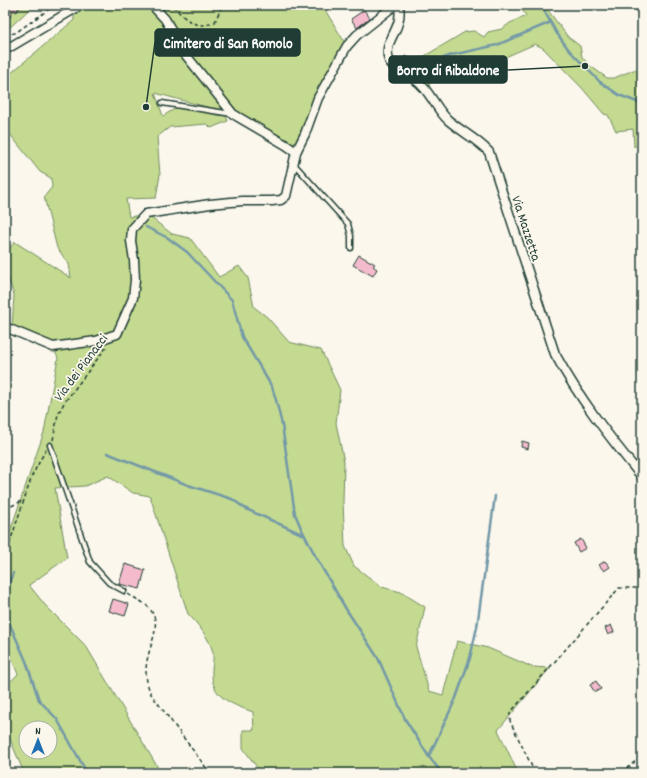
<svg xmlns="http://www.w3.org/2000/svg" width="647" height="778" font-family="Dekko,sans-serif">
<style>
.green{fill:#c4da90;stroke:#728c62;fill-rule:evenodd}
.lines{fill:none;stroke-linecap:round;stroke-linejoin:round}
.stream{stroke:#7398a8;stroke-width:2.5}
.building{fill:#f4bbcd;stroke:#1f3d34}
.service-casing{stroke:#1f3d34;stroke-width:7}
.minor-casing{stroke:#1f3d34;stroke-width:11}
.path{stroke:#1f3d34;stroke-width:1.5;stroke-dasharray:4 3;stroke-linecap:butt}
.service{stroke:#fbf7ec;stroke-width:4}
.minor{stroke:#fbf7ec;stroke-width:8}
.labels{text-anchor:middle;stroke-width:3.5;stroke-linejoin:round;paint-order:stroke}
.street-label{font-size:14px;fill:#1f3d34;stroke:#fbf7ec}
.leader{fill:none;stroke:#1f3d34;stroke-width:1.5}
.callout-dot{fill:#1f3d34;stroke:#fbf7ec;stroke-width:1.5}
.callout{fill:#1f3d34;stroke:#1f3d34;stroke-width:1.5}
.callout-label{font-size:15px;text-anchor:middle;font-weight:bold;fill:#fff}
</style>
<rect width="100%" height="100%" fill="#fbf7ec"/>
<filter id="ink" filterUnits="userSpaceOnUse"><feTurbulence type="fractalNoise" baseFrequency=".025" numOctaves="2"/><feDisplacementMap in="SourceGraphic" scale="8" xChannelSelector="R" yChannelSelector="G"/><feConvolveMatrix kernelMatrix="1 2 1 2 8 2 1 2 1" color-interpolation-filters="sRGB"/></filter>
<g filter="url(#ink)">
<g class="green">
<path d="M5 5H34L5 32Z"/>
<path d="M74 5H331L325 10 347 46 296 152 233 114 155 93 163 116 181 105 225 113 228 121 211 128 207 124 170 127 157 137 160 175 156 198 126 199 129 217 146 214 172 234 190 238 219 277 239 266 248 278 254 307 267 317 289 342 321 350 340 390 336 423 344 462 343 502 345 546 354 566 382 587 401 592 425 607 416 647 429 691 443 695 457 641 488 648 532 667 550 668 498 730 518 773H261L243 748V730H254L253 712C234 705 214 699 212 677 211 669 214 660 213 652 209 638 198 624 188 614L150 496 133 493 108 476 85 486 55 488 67 558 29 585 45 605 86 646 161 773H24L5 727V687L18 674 5 644V546L44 432 58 358 53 347 12 329 14 295 7 275V251L15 242 71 278 69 264 57 248 44 197 52 187 51 178 40 172 5 128V78L74 20ZM26 728H50V752H26Z"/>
<path d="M519 5H544L568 37 580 46 582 57 589 65 607 78H614L636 69 639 73 642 71V141L634 147 633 129 616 131 608 115 604 114 582 88 543 48 535 44 503 58 461 65 456 62 435 69V76L426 90 418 82 422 76 418 60 465 32 474 31 484 37 488 32 502 29 510 23 526 16Z"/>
</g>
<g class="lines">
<g class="stream">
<path d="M541 5 556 32 569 50 600 82 619 95 642 104"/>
<path d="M427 64 452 55 497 45 551 22"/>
<path d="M146 227 168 238 187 252 232 300 242 337 272 387 276 400 282 425 295 514 301 528 317 559 346 609 378 658 405 719 429 757 442 773"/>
<path d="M107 453 188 485 232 499 246 509 304 535"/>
<path d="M5 593 13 573"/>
<path d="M5 607 8 620 26 661 39 700 57 719 87 773"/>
<path d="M429 756 456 698 470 658 477 627 495 496"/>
</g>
</g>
<g class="building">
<path d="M5 5H20L17 12 13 10 10 17 5 15Z"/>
<path d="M364 10 370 18 357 28 351 19Z"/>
<path d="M405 56 411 59 406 68 401 65Z"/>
<path d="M359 255 375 264 373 266 377 269 373 276 353 265Z"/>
<path d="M522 441 529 443 528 449 521 447Z"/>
<path d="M581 539 586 548 579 552 574 543Z"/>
<path d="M605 561 610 567 604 571 599 565Z"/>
<path d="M125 564 145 570 140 589 119 584Z"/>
<path d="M113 599 129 604 125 616 109 611Z"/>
<path d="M611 625 614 632 608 635 605 628Z"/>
<path d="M596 681 601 689 595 692 590 685Z"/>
</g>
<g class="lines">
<defs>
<g id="service">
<path d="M162 103 232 114"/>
<path d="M294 164 348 224 351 236V248"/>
<path d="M50 445 90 562 109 583 124 591"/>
</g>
<g id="minor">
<path d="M152 5 165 19 185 54 233 114 286 145 296 152"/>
<path d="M399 5C403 31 385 37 388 57 391 70 404 71 413 78 429 88 435 108 448 120 462 132 477 139 489 152L555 354C579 398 610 438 642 477"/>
<path d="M5 50 81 5"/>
<path d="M5 327 53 347 96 341 117 334 133 298 135 280 134 260 131 241 132 229 146 214 210 204 242 201H272L281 200 286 196 296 152 305 134 318 98 347 46 357 35 395 5"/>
</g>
</defs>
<use href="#service" class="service-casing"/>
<use href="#minor" class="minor-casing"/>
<g class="path">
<path d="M173 5C184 19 197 31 215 22L222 5"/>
<path d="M5 35 15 33 55 5"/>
<path d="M53 440 58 414 64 403 108 345"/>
<path d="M5 509 24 500"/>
<path d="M5 557 32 476 46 449"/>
<path d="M128 594C134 598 144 602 149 608 163 624 150 643 147 661 145 672 146 683 151 694L210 773"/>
<path d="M535 773 510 721V713L619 588H642"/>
<path d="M621 773 642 756"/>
</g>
<use href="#service" class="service"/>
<use href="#minor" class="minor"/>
</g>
</g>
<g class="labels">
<g class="street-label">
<text transform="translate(527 228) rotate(72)" y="5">Via Mazzetta</text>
<text transform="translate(80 367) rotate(-53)" y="5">Via dei Pianacci</text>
</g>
</g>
<path class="leader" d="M146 107L155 42M585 66L507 70"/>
<g class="callout-dot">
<circle cx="146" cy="107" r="4"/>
<circle cx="585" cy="66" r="4"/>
</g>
<g class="callout">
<rect x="155" y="29" width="145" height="27" rx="4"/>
<rect x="389" y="56" width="118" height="27" rx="4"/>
</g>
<g class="callout-label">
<text x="228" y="48">Cimitero di San Romolo</text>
<text x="448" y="75">Borro di Ribaldone</text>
</g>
<rect width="647" height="778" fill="none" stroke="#fbf7ec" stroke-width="20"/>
<rect x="10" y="10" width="627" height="758" fill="none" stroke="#1f3d34" stroke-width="1.5" filter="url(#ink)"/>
<g transform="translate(38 740)"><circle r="19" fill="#fbf7ec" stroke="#a3ada2"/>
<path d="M0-3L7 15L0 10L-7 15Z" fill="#1f6fb2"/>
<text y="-6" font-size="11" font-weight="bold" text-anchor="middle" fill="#1f3d34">N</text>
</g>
</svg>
